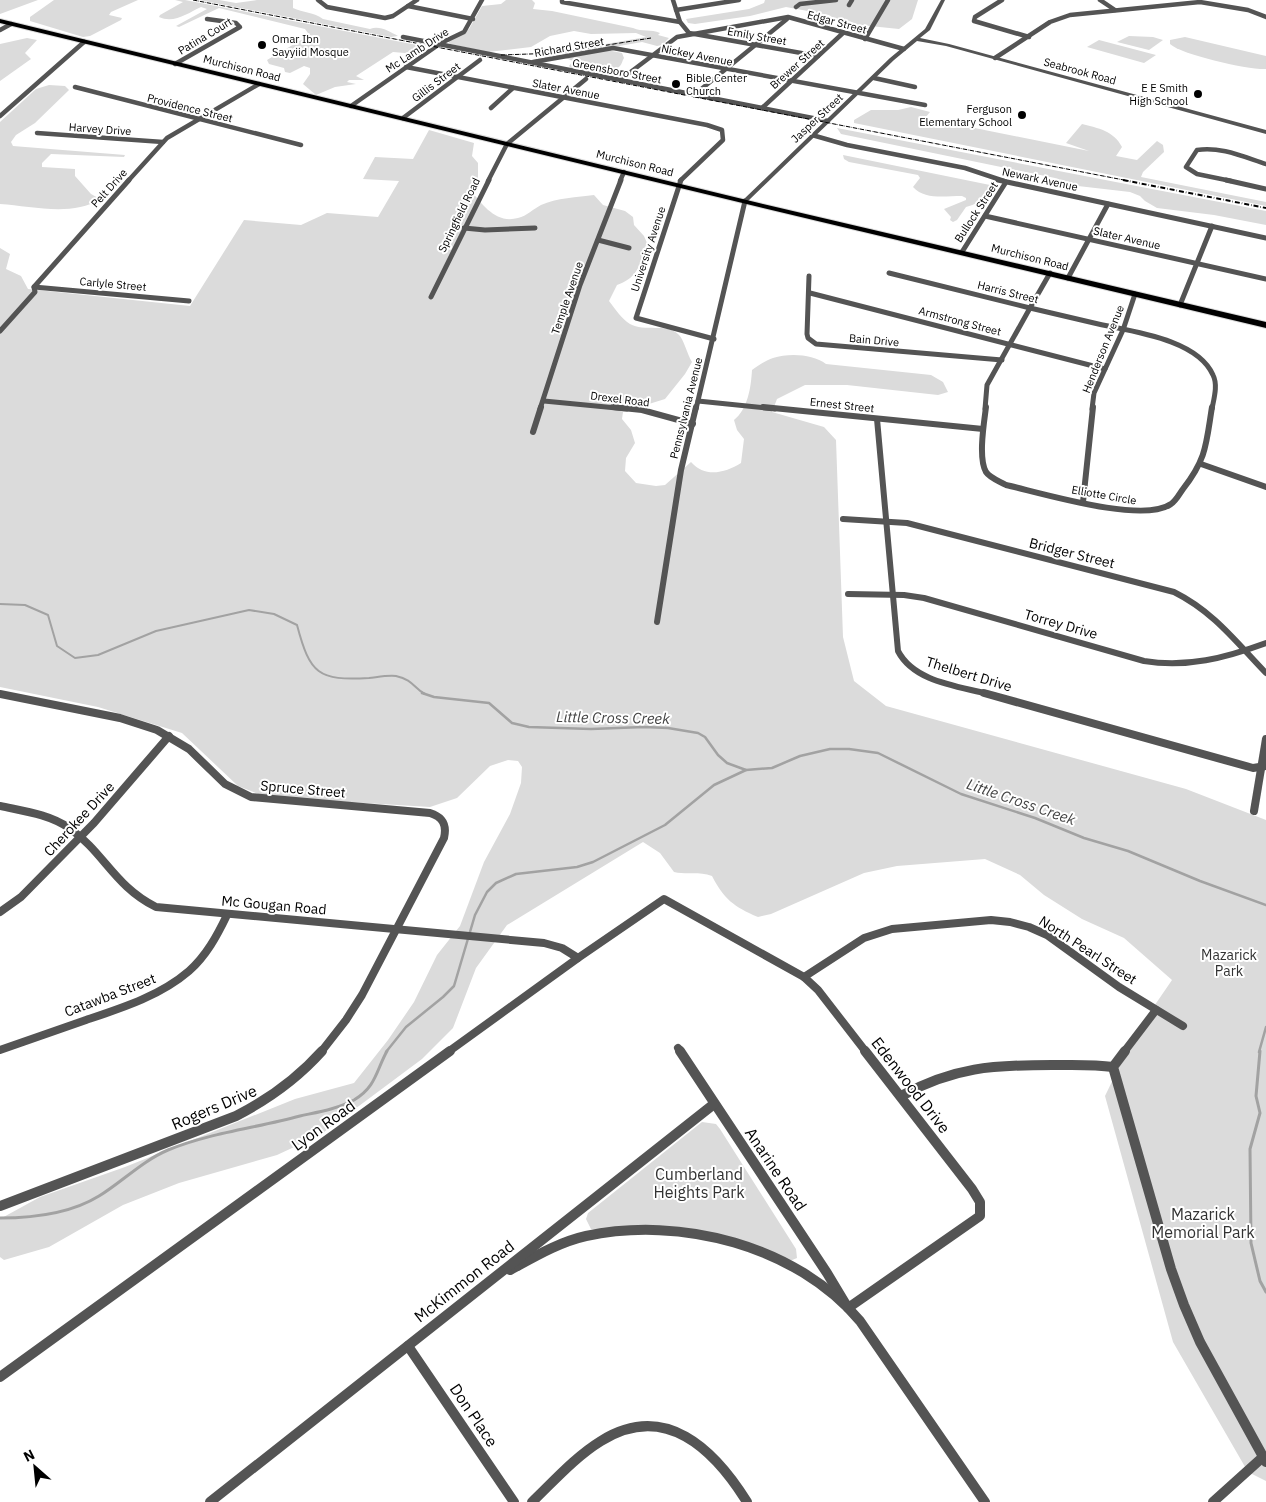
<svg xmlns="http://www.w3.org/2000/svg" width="1266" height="1502" font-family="'IBM Plex Sans',sans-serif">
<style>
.green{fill:#dbdbdb}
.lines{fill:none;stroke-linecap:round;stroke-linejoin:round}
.stream-far2{stroke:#a2a2a2;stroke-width:2}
.stream-far1{stroke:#a2a2a2;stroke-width:2.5}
.stream{stroke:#a2a2a2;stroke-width:3}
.primary-casing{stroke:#dbdbdb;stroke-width:2}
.minor-far4{stroke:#545454;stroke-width:4.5}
.minor-far3{stroke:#545454;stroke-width:5}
.minor-far2{stroke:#545454;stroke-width:6}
.minor-far1{stroke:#545454;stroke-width:8}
.minor{stroke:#545454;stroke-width:10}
.tertiary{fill:#545454;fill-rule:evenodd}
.primary{fill:#000;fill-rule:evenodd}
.rail-far1{stroke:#000;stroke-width:1;stroke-dasharray:4.5 1 0.5 1;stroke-linecap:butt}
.rail{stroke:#000;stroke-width:2;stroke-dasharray:5 2 0.5 2;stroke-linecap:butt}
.poi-dot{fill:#000;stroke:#fff;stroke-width:2}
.labels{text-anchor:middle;stroke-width:4;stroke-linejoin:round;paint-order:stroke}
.far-street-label{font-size:11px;fill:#000;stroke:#fff}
.far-poi-label{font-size:11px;fill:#000;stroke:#fff;text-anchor:start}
.street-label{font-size:14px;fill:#000;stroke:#fff}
.park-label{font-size:14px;fill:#323232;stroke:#fff}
.water-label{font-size:15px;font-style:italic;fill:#434343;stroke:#fff}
.near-street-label{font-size:16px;fill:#000;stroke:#fff}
.near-park-label{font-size:16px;fill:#323232;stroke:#fff}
</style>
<rect width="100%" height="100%" fill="#fff"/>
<g class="green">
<path d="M0 0H38L0 14Z"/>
<path d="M54 0H138L111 12 109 15 122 18 121 20 90 36 83 37 30 21V17Z"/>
<path d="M175 0H185L422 46 425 49 405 53 393 52 356 76 364 80H349L347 82 356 84 335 87 316 95 303 84 310 74V68L304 66 290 73 285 72 284 68 269 64 267 60 308 36V33L305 29 219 8 179 27 176 26 207 9 201 7C188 13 174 24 159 17L160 15 183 2Z"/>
<path d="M199 0H219L236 3 257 0H293V8C303 13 314 12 323 19L370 29C379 25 389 31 398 36L391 37Z"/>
<path d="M506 0H532L535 3 533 9 552 11 633 28C642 32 651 29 660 33L658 35 669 38 662 45 657 46 642 42 608 48 612 51 622 53 624 58C622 61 622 64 620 66 607 79 585 71 571 68L569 66 573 61 563 57 544 58 543 55 646 37 636 33 591 34 574 31 550 36 531 47 488 52 450 44 448 41 469 29 482 6 501 4Z"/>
<path d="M765 0H918L912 19 899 29 841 23 829 15 786 7 750 16 695 24 688 23 686 19 749 9 764 3Z"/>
<path d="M1129 36 1153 37 1163 40 1149 50 1117 42Z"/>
<path d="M1185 37 1266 56V69C1249 70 1182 55 1170 44V40Z"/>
<path d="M27 38 37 40 25 53 31 59 0 81V44Z"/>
<path d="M1099 40 1156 55 1144 63 1087 47Z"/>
<path d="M49 85 65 86 69 90 35 123 16 135 11 142 13 146 125 155 124 157 51 154 42 163V167L75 169V176L91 194 100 199C72 217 32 206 0 204V122L36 89Z"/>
<path d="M911 107 930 112 925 118 1089 151 1066 143 1082 124C1098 128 1114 131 1122 147L1116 156 1137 160 1157 141 1163 145 1164 152 1143 172 1141 177 1266 202V206L854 123V120L871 110H898Z"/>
<path d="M837 128 1266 211V225L1214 215 1157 208 1145 201 1140 196 1130 192 1078 186 1055 178 841 134Z"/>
<path d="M429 130 474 143 472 156 478 163V178L471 191C483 205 496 224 518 218 527 216 533 209 541 205 556 198 578 197 594 195L603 205 625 211 633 217 634 225 644 236 647 243C640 264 639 277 617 285L609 301C615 309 622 319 630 324 644 332 667 323 678 334 684 339 687 354 692 362L685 374 665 399 623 412 622 419 631 430 635 443 626 458 625 471 636 483 656 486 665 485 691 462C705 478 725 473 741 463L744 439 737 430 734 420C748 409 751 387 752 370 758 366 766 360 773 358 789 353 813 354 826 364L931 375 943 382 948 392 938 395 847 385H805L777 399 772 412 824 427 836 440 843 637 854 681 886 706 1186 789 1266 820V1481L1248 1472 1173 1342 1105 1096 1135 1034 1172 980 1124 938 1082 919 1044 895 1020 875 985 859 897 866 864 873 771 914 758 917C734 907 724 899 712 876 699 871 687 875 674 872L660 853 643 842 507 925 476 968 453 1028 422 1059 320 1135 277 1155 179 1183 123 1205 49 1247 4 1260 0 1257V1219L40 1197 125 1167 295 1099 354 1083 388 1040 414 1002 437 955 460 926 484 862 510 814 521 783 522 767 518 761 508 760 490 766 457 798 430 807 266 797 238 786 182 733 98 707 0 687V248L10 254 6 269 21 276 28 289 190 306 244 220 301 225 327 213 378 217 399 181 363 179 375 157 413 159Z"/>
<path d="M843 155 990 185 995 192 992 197C982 199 975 205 966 207L957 220 953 222 950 220 951 217 944 209 966 200V198L962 196C944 196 925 200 913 187L920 178 918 175 849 162 844 159Z"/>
<path d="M702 1122 716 1124 720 1129 796 1249 797 1258 785 1263 734 1240 591 1229 586 1219 588 1213Z"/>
</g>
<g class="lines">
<path class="stream-far2" d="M0 604 25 605 48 615 57 646 75 658 98 655 156 631 249 610 274 614 297 625C310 674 318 681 369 678 378 677 388 675 396 676 414 680 413 688 425 694"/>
<g class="stream-far1">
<path d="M422 693 434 697 489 703 512 723 529 727 591 729 644 727 668 728 698 733 705 737 718 755 727 763 746 770 772 768 800 756 830 749H849L878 753 961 794 1035 818 1084 838 1128 851 1200 881 1266 905"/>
<path d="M386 1052 406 1027 443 997 454 986 475 915 487 892 496 883 516 874 577 867 593 862 665 825 714 785 746 770"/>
<path d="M1259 1052 1266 1027"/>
</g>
<g class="stream">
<path d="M1260 1051 1256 1096 1260 1113 1250 1149 1251 1243 1260 1281 1266 1292"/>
<path d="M0 1218C33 1218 70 1214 99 1196 122 1182 142 1161 168 1150 209 1133 256 1128 300 1116 318 1112 337 1109 354 1100 376 1087 376 1071 387 1051"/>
</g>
<defs>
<path id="primary" d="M0 19 759 203 1266 322V328L759 207 0 23Z"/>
</defs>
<use href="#primary" class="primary-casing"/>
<g class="minor-far4">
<path d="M318 0 327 7 385 18 393 16 417 0"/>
<path d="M562 0V2L680 22"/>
<path d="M673 0 680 22 689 33 818 56"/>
<path d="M1002 0 975 17 974 21 1029 37"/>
<path d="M1100 0 1115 10"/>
<path d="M849 5 852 0"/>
<path d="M408 6 473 19"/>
<path d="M796 7 800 4 836 0"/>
<path d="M676 10 739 0"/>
<path d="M0 30 11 24"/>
<path d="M403 37 828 121"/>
<path d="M865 39 888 0"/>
<path d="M995 58 1050 22 1070 15 1200 2 1248 10 1266 17"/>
<path d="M533 62 613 48 925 105"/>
<path d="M175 64 240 27 236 23 207 19"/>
<path d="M406 67 707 125 722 130 723 140 680 181"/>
<path d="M874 78 915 87"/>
<path d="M620 80 677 37 788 17 904 49"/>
<path d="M75 87 301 145"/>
<path d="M694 95 787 19"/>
<path d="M351 106 441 43 464 32 482 0"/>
<path d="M491 108 513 88"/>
<path d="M762 108 843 33"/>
<path d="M0 116 84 42"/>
<path d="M403 118 480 60"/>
<path d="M37 133 163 142"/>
<path d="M812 135 847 145 965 168 1004 181"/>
<path d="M128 181 167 138 259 84"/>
<path d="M488 181 507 144 586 79"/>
<path d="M620 181 624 172"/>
<path d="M1231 181 1197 174 1186 167 1197 150C1220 146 1244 157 1266 164"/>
</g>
<g class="minor-far3">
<path d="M681 180 636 318 714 339"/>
<path d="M998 180 1266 238"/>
<path d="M1226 180 1266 189"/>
<path d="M985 216 1266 279"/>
<path d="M464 228 485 230 535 228"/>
<path d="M598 240 629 248"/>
<path d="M962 252 1006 182"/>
<path d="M889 273 1030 308"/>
<path d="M809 276 807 334 808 338 816 344 1002 360"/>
<path d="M1068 278 1108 204"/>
<path d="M34 287 189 301"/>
<path d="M810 293 1105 369"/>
<path d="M431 297 489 180"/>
<path d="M1180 305 1212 226"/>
<path d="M1030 308C1051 313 1073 318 1094 323 1128 331 1197 338 1213 375 1218 385 1214 398 1212 409"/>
<path d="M1030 308 1050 273"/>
<path d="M0 331 35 292 34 287 129 180"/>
<path d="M544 401 627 409"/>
<path d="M698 401 775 409"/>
<path d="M540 409 580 285 621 180"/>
<path d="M696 409 745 201"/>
<path d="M985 409 987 385 1030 308"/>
<path d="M1092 409 1094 393 1123 330 1135 294"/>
</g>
<g class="minor-far2">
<path d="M613 407 642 410 693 424"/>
<path d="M763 407 983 429"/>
<path d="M986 407C984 423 978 458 986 472 990 478 999 481 1006 485 1041 493 1143 524 1171 504 1176 501 1180 493 1183 489 1207 458 1206 444 1212 407"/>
<path d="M877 419 898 651C914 682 958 686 988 694"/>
<path d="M533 432 541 407"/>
<path d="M1201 464 1266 487"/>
<path d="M1083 502 1093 407"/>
<path d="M843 519 907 523 1174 592C1214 612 1236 642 1266 673"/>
<path d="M848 594 904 595 924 598 1144 661C1187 668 1225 658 1266 643"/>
<path d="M657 622 681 470 696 407"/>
</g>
<g class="minor-far1">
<path d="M984 693 1253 768 1266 766"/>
<path d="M0 694 120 718 157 730 189 749 225 784 251 797 430 813C443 817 447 825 444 838L362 995 346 1020 321 1052"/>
<path d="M0 806C23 811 49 814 69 828 104 852 114 886 156 907L544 943 562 948 578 958"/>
<path d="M1254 811 1266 739"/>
<path d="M0 912 21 897 94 823 169 736"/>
<path d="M804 977 864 938 892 929 991 920 1010 922 1029 927 1047 935 1119 987 1183 1026"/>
<path d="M678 1048 681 1052"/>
<path d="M0 1050C29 1040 57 1030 86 1020 122 1008 160 996 189 971 206 956 217 936 227 915"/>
<path d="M448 1052 578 958 664 899 804 977 818 990 866 1052"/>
<path d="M1124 1052 1156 1010"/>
</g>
<g class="minor">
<path d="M680 1051 827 1273 848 1308 980 1216V1202L972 1189 865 1051"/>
<path d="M1125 1051 1113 1067 1171 1269 1184 1305 1200 1342 1266 1462"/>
<path d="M901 1096C954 1067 993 1065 1052 1065 1072 1065 1093 1064 1113 1067"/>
<path d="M0 1206 236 1116C269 1099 297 1079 322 1051"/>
<path d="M510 1270C534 1257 559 1242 586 1236 680 1216 796 1245 860 1321L985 1502"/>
<path d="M408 1346 514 1502"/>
<path d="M0 1377 450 1051"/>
<path d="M210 1502 714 1104"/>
<path d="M532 1502C554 1481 575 1457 601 1441 665 1401 714 1449 747 1502"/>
<path d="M1213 1502 1263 1457"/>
</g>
<path class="tertiary" d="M941 0H945L930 30 920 38 949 44 1266 130V134L946 46 917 41 894 60 747 202H743V200L890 58 925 29Z"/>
<use href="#primary" class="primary"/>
<g class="rail-far1">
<path d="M193 0 1129 181"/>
<path d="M501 55 558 53 651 38"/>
</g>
<path class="rail" d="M1123 180 1266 208"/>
</g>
<g class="poi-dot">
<circle cx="262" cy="45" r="5"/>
<circle cx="676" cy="84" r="5"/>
<circle cx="1198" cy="94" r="5"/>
<circle cx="1022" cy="115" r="5"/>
</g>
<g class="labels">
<g class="far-street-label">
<text transform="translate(837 22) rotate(15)" y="4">Edgar Street</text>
<text transform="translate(205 36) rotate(-31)" y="4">Patina Court</text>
<text transform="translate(757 36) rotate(10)" y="4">Emily Street</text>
<text transform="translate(569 47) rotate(-10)" y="4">Richard Street</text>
<text transform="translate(417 50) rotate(-33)" y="4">Mc Lamb Drive</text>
<text transform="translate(697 55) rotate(11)" y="4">Nickey Avenue</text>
<text transform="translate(797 64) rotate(-42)" y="4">Brewer Street</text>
<text transform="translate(242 68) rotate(14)" y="4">Murchison Road</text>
<text transform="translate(617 71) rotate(11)" y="4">Greensboro Street</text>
<text transform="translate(1080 71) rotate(15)" y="4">Seabrook Road</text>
<text transform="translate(436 82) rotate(-37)" y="4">Gillis Street</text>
<text transform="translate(566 89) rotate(11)" y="4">Slater Avenue</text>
<text transform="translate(190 108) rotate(14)" y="4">Providence Street</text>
<text transform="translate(817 118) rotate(-43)" y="4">Jasper Street</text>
<text transform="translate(100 129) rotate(4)" y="4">Harvey Drive</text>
<text transform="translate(635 163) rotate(14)" y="4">Murchison Road</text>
<text transform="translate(1040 179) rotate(12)" y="4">Newark Avenue</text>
<text transform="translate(109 188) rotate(-48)" y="4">Pelt Drive</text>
<text transform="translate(976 212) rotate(-57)" y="4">Bullock Street</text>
<text transform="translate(459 215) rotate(-64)" y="4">Springfield Road</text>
<text transform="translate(1127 238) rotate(13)" y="4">Slater Avenue</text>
<text transform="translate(648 249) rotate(-72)" y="4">University Avenue</text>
<text transform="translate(1030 257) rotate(14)" y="4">Murchison Road</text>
<text transform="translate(113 284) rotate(5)" y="4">Carlyle Street</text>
<text transform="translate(1008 292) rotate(14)" y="4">Harris Street</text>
<text transform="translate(567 298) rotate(-71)" y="4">Temple Avenue</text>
<text transform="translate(960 321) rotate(15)" y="4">Armstrong Street</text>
<text transform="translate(874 340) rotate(5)" y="4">Bain Drive</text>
<text transform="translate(1103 349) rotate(-68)" y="4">Henderson Avenue</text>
<text transform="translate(620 399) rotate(7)" y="4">Drexel Road</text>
<text transform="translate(842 405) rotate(6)" y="4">Ernest Street</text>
<text transform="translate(686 408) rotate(-76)" y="4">Pennsylvania Avenue</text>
<text transform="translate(1104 495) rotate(10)" y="4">Elliotte Circle</text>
</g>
<g class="far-poi-label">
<text x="272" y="43">Omar Ibn<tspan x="272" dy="13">Sayyiid Mosque</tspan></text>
<text x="686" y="82">Bible Center<tspan x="686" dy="13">Church</tspan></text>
<text x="1188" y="92" text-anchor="end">E E Smith<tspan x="1188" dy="13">High School</tspan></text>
<text x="1012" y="113" text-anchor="end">Ferguson<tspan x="1012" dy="13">Elementary School</tspan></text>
</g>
<g class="street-label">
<text transform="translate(1072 553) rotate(14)" y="5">Bridger Street</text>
<text transform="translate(1061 624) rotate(16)" y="5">Torrey Drive</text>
<text transform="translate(969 674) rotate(17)" y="5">Thelbert Drive</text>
<text transform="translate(303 789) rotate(5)" y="5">Spruce Street</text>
<text transform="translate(79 819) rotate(-47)" y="5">Cherokee Drive</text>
<text transform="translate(274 905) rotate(5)" y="5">Mc Gougan Road</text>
<text transform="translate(1088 950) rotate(33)" y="5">North Pearl Street</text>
<text transform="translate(110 995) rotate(-21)" y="5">Catawba Street</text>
</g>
<g class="park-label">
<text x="1229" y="960">Mazarick<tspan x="1229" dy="16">Park</tspan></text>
</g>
<g class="water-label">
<text transform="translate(613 718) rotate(1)" y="5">Little Cross Creek</text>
<text transform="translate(1021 802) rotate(19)" y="5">Little Cross Creek</text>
</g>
<g class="near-street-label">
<text transform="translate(911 1085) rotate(52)" y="6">Edenwood Drive</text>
<text transform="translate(214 1107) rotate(-23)" y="6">Rogers Drive</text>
<text transform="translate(323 1125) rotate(-36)" y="6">Lyon Road</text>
<text transform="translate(776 1169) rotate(56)" y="6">Anarine Road</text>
<text transform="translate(464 1281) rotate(-38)" y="6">McKimmon Road</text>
<text transform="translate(474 1415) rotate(56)" y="6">Don Place</text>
</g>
<g class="near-park-label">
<text x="699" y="1180">Cumberland<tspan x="699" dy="18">Heights Park</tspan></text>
<text x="1203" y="1220">Mazarick<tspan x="1203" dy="18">Memorial Park</tspan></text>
</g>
</g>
<g transform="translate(35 1467) rotate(333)" stroke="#ffffff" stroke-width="4" paint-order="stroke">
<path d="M0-4L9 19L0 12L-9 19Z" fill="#000000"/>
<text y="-8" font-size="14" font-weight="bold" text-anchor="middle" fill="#000000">N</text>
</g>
</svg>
